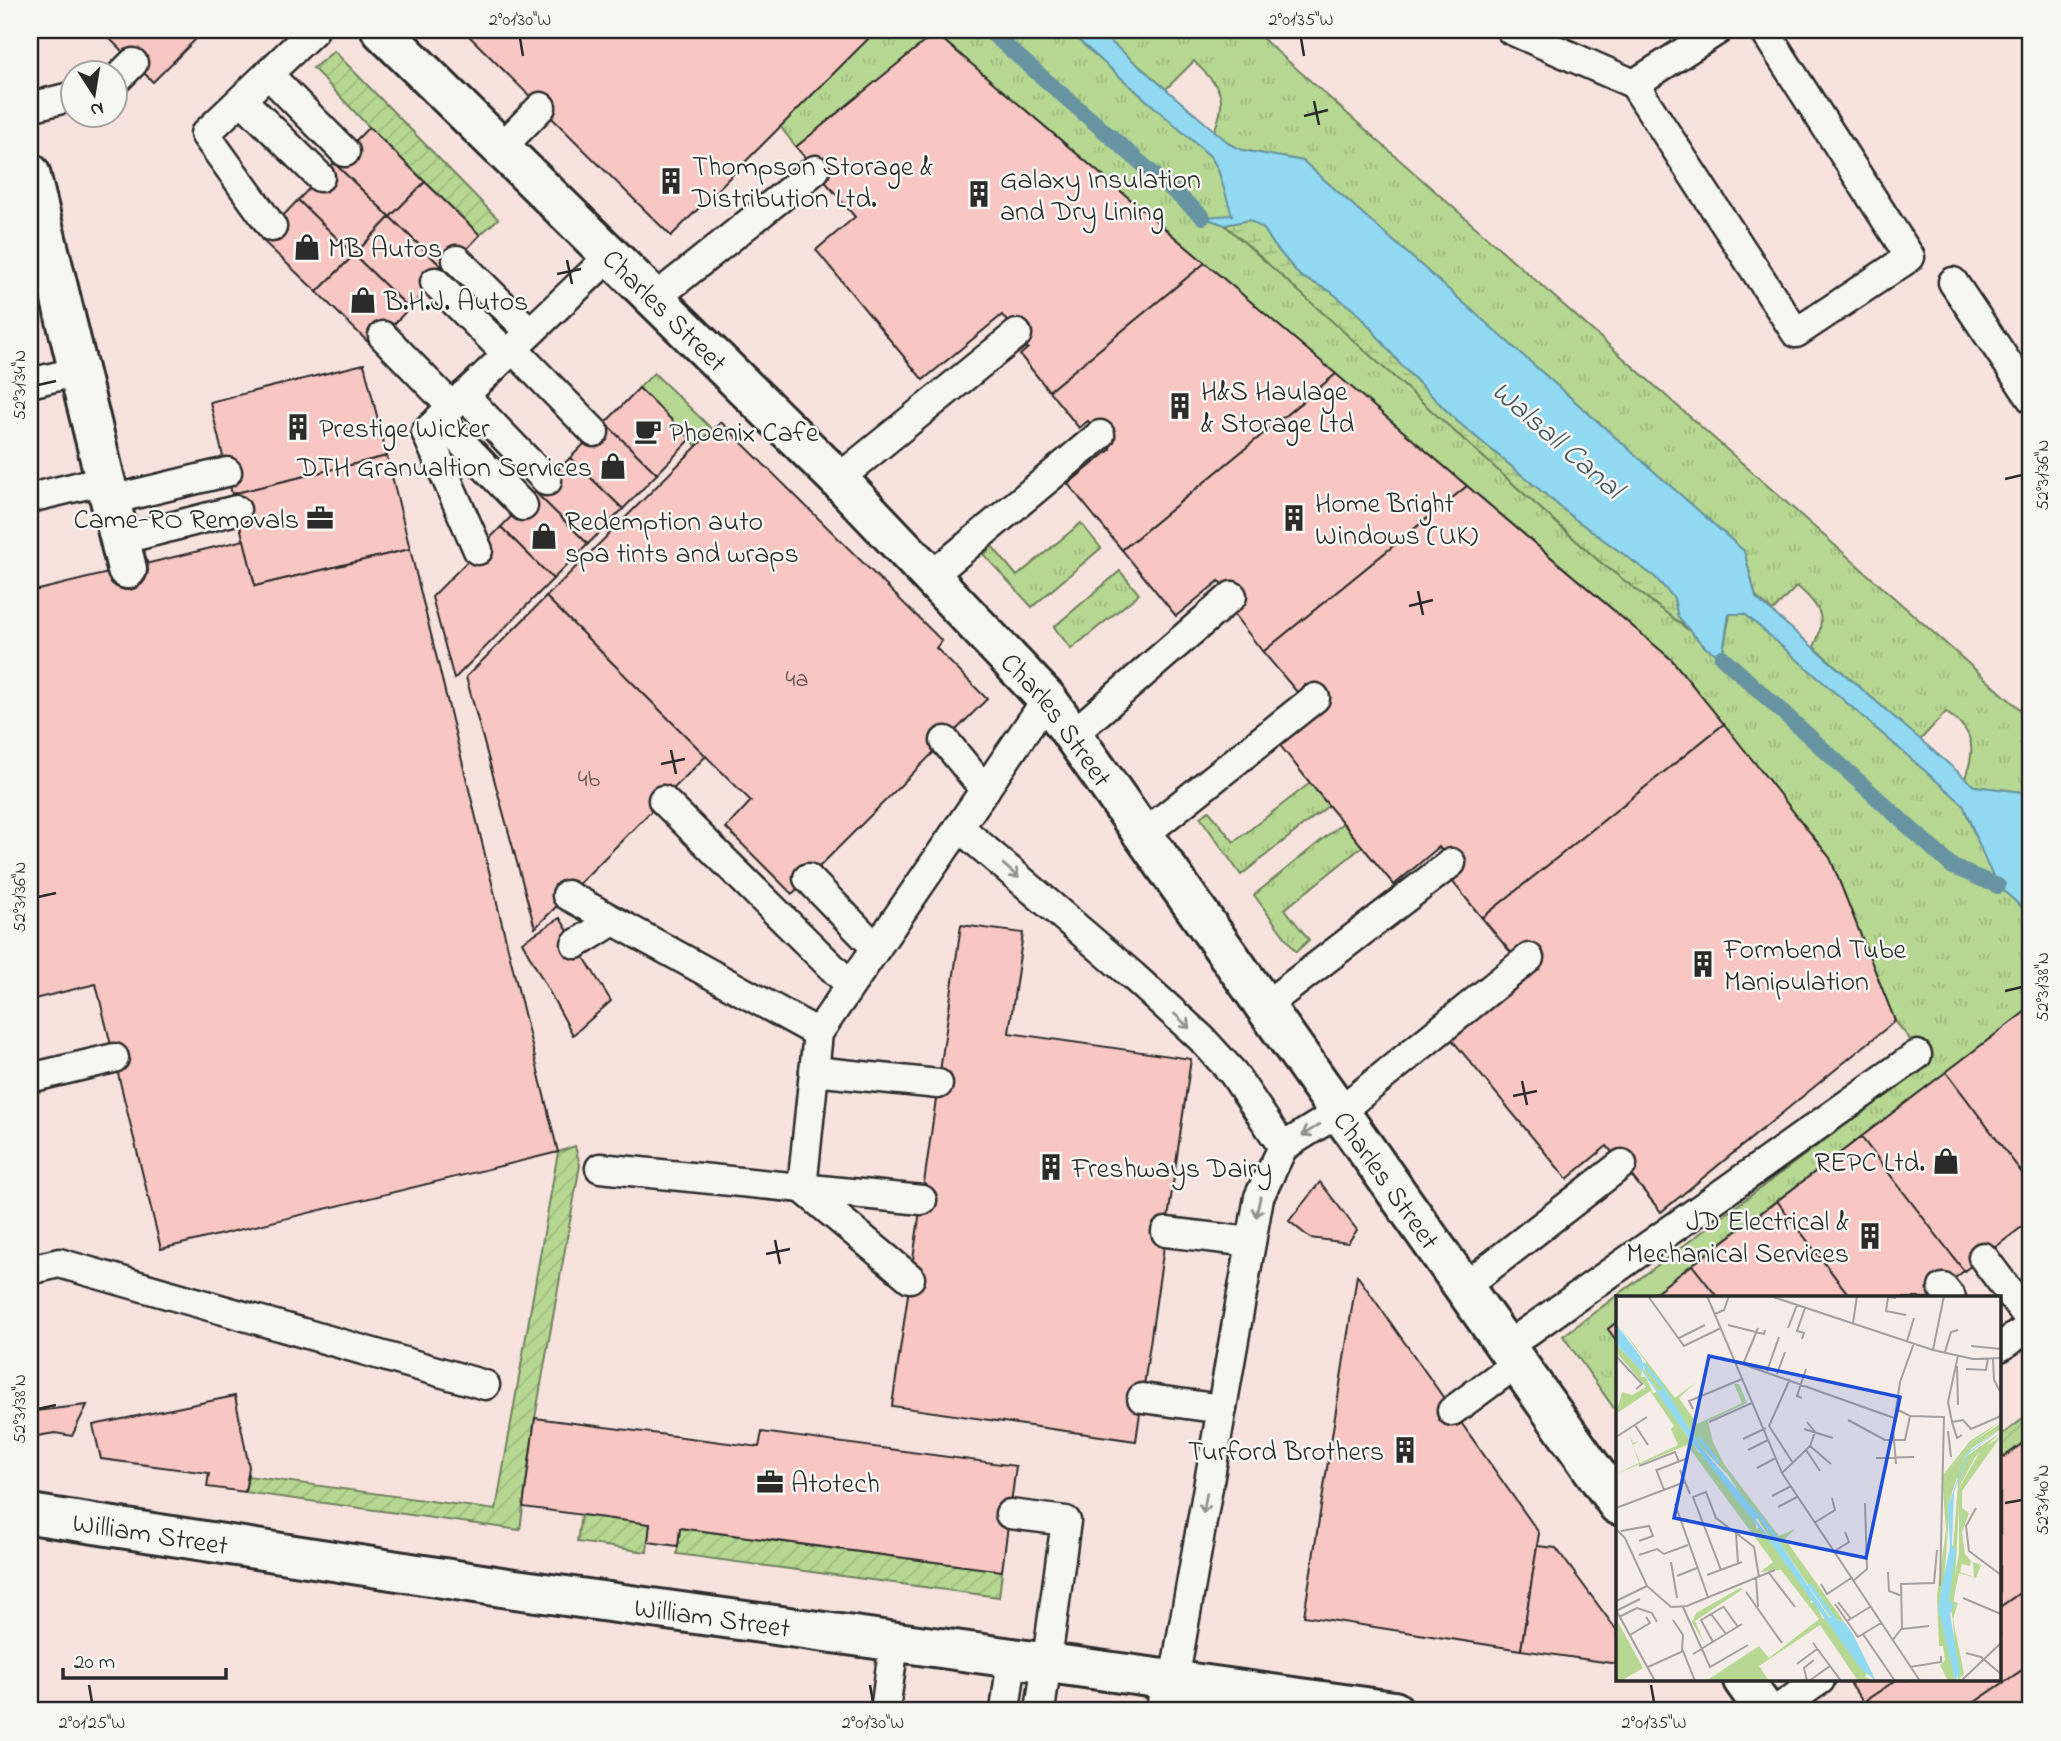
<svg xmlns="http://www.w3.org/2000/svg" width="2061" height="1741" font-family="'Indie Flower',sans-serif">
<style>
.built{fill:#f7e2de;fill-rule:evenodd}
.grass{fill:url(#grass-tufts);stroke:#70825e;stroke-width:2}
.wetland{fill:url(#wetland-marsh);stroke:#70825e;stroke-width:2}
.garden{fill:url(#garden-furrows);stroke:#70825e;stroke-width:2}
.water{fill:#91daf2;stroke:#6894a2;stroke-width:2}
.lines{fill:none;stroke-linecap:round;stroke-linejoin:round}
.stream{stroke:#6894a2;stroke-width:16}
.building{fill:#f8c7c3;stroke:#2b2b2b;stroke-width:2}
.lane-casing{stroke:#2b2b2b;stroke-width:33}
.street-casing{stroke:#2b2b2b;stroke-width:44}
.lane{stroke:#f6f6f2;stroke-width:28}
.street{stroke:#f6f6f2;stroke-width:38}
.oneway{stroke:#90908e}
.ticks{fill:none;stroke:#2b2b2b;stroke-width:2.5}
.labels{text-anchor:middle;stroke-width:5;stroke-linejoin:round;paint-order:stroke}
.number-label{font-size:24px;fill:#5e5251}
.poi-label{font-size:28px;fill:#2b2b2b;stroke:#f6f6f2;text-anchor:start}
.street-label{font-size:28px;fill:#2b2b2b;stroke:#f6f6f2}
.water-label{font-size:30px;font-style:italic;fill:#44575d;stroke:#f6f6f2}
.inset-river{fill:none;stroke:#91daf2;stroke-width:3.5}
.inset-road{fill:none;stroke:#a59f9d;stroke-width:2}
.view{fill:#1d4ed8;fill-opacity:0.15;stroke:#1d4ed8;stroke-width:3.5}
.inset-edge{fill:none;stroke:#2b2b2b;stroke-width:3.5}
.neatline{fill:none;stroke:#2b2b2b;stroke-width:2.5}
.ticks-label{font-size:18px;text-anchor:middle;fill:#2b2b2b}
</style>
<defs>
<pattern id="grass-tufts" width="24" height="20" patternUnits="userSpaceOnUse" patternTransform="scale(1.75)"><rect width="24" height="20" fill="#b6d892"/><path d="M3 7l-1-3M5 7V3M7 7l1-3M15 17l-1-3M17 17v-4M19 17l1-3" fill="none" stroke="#9dba7e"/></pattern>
<pattern id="wetland-marsh" width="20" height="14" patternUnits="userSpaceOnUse" patternTransform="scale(1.75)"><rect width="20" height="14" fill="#b6d892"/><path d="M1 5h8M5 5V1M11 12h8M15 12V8" fill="none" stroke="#9dba7e"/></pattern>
<pattern id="garden-furrows" width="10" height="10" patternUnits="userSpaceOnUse" patternTransform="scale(1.75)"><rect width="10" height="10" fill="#b6d892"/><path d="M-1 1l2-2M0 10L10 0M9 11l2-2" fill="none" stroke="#9dba7e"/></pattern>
</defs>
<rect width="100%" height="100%" fill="#f6ede9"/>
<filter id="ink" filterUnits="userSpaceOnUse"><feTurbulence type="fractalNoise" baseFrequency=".0143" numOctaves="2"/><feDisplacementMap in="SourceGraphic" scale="14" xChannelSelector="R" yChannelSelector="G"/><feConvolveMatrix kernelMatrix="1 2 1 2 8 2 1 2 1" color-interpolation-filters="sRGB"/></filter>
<g filter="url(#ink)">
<path class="built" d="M30 30H2031V1711H30ZM74 74H116V116H74ZM1618 1298H2000V1680H1618Z"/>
<g class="grass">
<path d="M877 30H1067L1211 157 1218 169 1233 216 1205 218 1225 225 1599 561 1690 631 1706 648 1722 656 1730 614H1745L1963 804 1970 823 1998 886 2031 915V1010L2030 1009 1648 1298H1618V1321L1608 1329 1618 1343V1414L1563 1336 1929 1062 1895 1021 1830 858 1672 660 936 34 796 147 780 126Z"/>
<path d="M1097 30H1253L2031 719V793L1974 786 1965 778C1971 762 1976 743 1964 728 1960 722 1952 717 1946 712L1920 740 1814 647C1828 617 1820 606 1797 586L1773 611 1756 597 1744 551 1303 161 1242 150 1231 145 1214 131C1230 95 1218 86 1194 61L1166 89Z"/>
<path d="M654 373 713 430 697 446 639 388Z"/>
<path d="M1081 523 1101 548 1032 607 984 555 992 546 1017 576Z"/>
<path d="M1120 571 1139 594 1071 649 1054 627Z"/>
<path d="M1310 783 1329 805 1241 875 1200 817 1209 811 1234 842Z"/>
<path d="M1343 823 1363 846 1285 909 1309 940 1296 952 1254 895Z"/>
</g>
<path class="wetland" d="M1249 220 1264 229 1274 245 1300 276 1330 291 1360 315 1402 366 1457 421 1575 519 1655 577 1674 598 1678 617 1690 631 1599 561 1225 225Z"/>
<g class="garden">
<path d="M334 51 498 219 480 235 369 127 313 68Z"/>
<path d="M575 1146 580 1165 535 1418 520 1530 245 1492 248 1476 496 1510 558 1152Z"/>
<path d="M2031 1413V1437L2000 1460V1436Z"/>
<path d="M581 1515 650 1524 647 1552 577 1542Z"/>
<path d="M680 1528 1002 1571 999 1597 677 1554Z"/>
</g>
<path class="water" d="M1067 30H1097L1231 145 1242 150 1303 161 1744 551 1756 598 1965 778 1974 786 2031 793V915L1998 886 1987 864 1963 804 1745 614H1729L1722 657 1706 648 1690 631 1678 617 1674 598 1655 577 1575 519 1457 421 1402 366 1360 315 1330 291 1300 276 1274 245 1264 229 1249 220 1225 225 1203 217 1232 215 1218 169 1211 157Z"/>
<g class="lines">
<g class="stream">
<path d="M988 30 1203 217"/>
<path d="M1722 657 1953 867 1998 886"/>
</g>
</g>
<g class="building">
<path d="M101 30H205L153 82Z"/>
<path d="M463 30H877L671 236Z"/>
<path d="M935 33 1205 263 1049 391 1020 355 1028 348 1002 315 923 380 816 250 855 217 796 147Z"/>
<path d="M369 127 425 182 390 217 334 163Z"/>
<path d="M334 163 390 217 354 255 298 200Z"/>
<path d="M425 182 480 235 446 271 390 217Z"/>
<path d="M298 200 354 255 317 292 261 239Z"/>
<path d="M390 217 446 271 409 308 354 255Z"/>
<path d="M354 255 409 308 373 347 317 292Z"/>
<path d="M1205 263 1336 374 1122 550 1068 484 1111 449 1088 421 1079 428 1049 391Z"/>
<path d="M364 364 387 456 232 494 210 402Z"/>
<path d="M1336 374 1467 486 1263 652 1231 611 1239 604 1219 581 1176 616 1122 550Z"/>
<path d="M639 388 691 439 657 474 605 423Z"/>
<path d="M721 422 942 641 936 648 987 699 792 894 726 828 751 801 546 597Z"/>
<path d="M605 423 657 474 623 509 570 458Z"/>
<path d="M387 456 410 549 255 586 232 494Z"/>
<path d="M570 458 623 509 588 544 535 492Z"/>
<path d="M1467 486 1672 660 1724 724 1482 918 1452 881 1460 874 1439 847 1394 885 1310 783 1279 744 1324 708 1305 685 1297 692 1263 652Z"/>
<path d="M535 492 588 544 553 579 501 527Z"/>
<path d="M501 527 553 579 454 679 432 597Z"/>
<path d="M244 540 255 586 410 549 558 1152 161 1249 96 984 30 1000V592Z"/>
<path d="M546 597 706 756 535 928 466 677Z"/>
<path d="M1724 724 1830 858 1895 1021 1661 1212 1607 1146 1567 1179 1452 1040 1538 969 1520 947 1512 954 1482 918Z"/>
<path d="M560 918 611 1001 573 1035 522 942Z"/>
<path d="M961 925 1023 933 1009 1033 1191 1059 1136 1441 892 1406Z"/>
<path d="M2030 1008 2031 1010V1185L1946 1072Z"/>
<path d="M1946 1072 2031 1185V1220L1964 1271 1861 1137Z"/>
<path d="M1861 1137 1964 1271 1929 1298H1851L1777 1201Z"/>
<path d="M1320 1182 1357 1230 1348 1243 1310 1238 1289 1221Z"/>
<path d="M1777 1201 1851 1298H1718L1692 1265Z"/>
<path d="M1692 1265 1718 1298H1648Z"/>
<path d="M1357 1275 1539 1533 1521 1650 1304 1616Z"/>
<path d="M1618 1321V1343L1608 1329Z"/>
<path d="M235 1396 249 1467 245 1492 207 1487 209 1473 101 1459 93 1425Z"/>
<path d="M87 1405 72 1436 55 1433 37 1436 35 1411Z"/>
<path d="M535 1418 759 1447 762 1432 1016 1466 1002 1571 680 1528 678 1546 648 1542 650 1524 523 1507Z"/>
<path d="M2031 1437V1585L2000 1607V1460Z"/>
<path d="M1537 1546 1556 1548 1618 1632V1664L1521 1650Z"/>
<path d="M2031 1585V1664L1962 1711H1870L1863 1702 1896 1680H2000V1607Z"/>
<path d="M2031 1664V1711H1962Z"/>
<path d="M1848 1680H1896L1863 1702Z"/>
</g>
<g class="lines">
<defs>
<g id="lane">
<path d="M1511 30 1634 84 1796 333 1910 257 1764 30"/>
<path d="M268 74 345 152"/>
<path d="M116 80 133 63"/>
<path d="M1634 84 1718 30"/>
<path d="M242 100 320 177"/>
<path d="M30 107 74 96"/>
<path d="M501 148 541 107"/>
<path d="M272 227 205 134 314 30"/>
<path d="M457 260 530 332"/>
<path d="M435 282 507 354"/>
<path d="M1953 282 2031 398"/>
<path d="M654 299 815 170"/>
<path d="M383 336 452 407"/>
<path d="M513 349 594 432"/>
<path d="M30 383 79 371"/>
<path d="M464 395 547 481"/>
<path d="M439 419 523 506"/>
<path d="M838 479 1017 334"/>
<path d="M30 498 105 480"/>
<path d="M110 500 227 472"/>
<path d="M120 540 236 510"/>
<path d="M478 550 426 432 610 256"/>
<path d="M930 577 1100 435"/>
<path d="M1072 735 1232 596"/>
<path d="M945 741 985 790"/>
<path d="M663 800 850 985"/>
<path d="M959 827 1133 976 1201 1038 1233 1073 1283 1147 1259 1197 1174 1681"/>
<path d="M1143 835 1315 698"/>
<path d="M808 878 876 948"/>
<path d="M567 895 818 1033"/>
<path d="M576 944 613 921"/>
<path d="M1265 1006 1451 863"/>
<path d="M814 1071 938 1084"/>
<path d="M30 1078 114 1058"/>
<path d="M1283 1147 1339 1112 1529 958"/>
<path d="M600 1168 922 1200"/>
<path d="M1166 1232 1251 1242"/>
<path d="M1983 1257 2031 1321"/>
<path d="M30 1270 59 1263 485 1385"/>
<path d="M910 1278 802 1188 818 1033 1047 699"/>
<path d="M1464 1287 1622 1164"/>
<path d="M1943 1288 1951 1298"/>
<path d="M1506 1347 1917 1055"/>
<path d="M2000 1347 2031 1326"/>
<path d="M1142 1398 1222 1409"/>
<path d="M1452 1411 1517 1363"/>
<path d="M1010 1514 1066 1521 1040 1711"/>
<path d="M885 1711 894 1643"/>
<path d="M1005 1711 1012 1658"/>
<path d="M1161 1711 1165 1680"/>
<path d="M1775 1711 1820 1680"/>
</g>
<g id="street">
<path id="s1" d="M381 30 838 479 1047 699 1618 1505"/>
<path d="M30 173 127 569"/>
<path id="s2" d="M30 1514 508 1588 1394 1711"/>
<path d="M1743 1680 1765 1711"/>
</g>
</defs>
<use href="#lane" class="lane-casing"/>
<use href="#street" class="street-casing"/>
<use href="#lane" class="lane"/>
<use href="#street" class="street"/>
</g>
<defs><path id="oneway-shaft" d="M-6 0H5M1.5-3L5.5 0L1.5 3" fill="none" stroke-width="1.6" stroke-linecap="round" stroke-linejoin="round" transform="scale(1.75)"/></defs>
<g class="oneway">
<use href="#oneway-shaft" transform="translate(1011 871) rotate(41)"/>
<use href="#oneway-shaft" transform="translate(1182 1021) rotate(43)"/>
<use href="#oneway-shaft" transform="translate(1311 1130) rotate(148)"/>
<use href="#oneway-shaft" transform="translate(1258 1207) rotate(102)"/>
<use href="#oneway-shaft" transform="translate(1205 1503) rotate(100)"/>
</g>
</g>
<path class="ticks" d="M520 38 523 56M1301 38 1304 56M1314 101 1319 125M1304 116 1328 110M567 260 572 284M557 274 581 269M38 385 56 381M2005 479 2022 475M1418 591 1423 615M1409 606 1433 600M671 750 676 774M661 764 685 759M38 897 56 893M2005 991 2022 987M1522 1081 1527 1105M1513 1096 1537 1091M775 1240 780 1264M766 1254 790 1249M38 1409 56 1405M2005 1503 2022 1500M89 1685 92 1702M870 1685 873 1702M1651 1685 1654 1702"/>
<defs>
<symbol id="building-bare" viewBox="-9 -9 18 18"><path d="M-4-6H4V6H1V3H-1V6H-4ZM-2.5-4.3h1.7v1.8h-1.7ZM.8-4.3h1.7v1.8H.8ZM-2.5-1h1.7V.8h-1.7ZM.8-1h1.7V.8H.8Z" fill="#2b2b2b" stroke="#f6f6f2" stroke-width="2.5" paint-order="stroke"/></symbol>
<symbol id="shop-bare" viewBox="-9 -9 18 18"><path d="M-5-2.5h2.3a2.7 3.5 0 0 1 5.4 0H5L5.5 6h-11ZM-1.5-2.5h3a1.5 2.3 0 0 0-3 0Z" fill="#2b2b2b" stroke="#f6f6f2" stroke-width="2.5" paint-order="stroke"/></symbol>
<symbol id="cafe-bare" viewBox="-9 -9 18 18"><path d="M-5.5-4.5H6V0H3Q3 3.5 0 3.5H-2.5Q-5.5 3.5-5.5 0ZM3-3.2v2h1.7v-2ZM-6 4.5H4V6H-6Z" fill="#2b2b2b" stroke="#f6f6f2" stroke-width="2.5" paint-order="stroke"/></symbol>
<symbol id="office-bare" viewBox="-9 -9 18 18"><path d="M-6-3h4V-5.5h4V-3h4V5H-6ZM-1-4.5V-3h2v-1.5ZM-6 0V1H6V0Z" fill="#2b2b2b" stroke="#f6f6f2" stroke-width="2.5" paint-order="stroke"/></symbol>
</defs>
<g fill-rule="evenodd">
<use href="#building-bare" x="652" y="162" width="38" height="38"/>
<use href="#building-bare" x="960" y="175" width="38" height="38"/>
<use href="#shop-bare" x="288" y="228" width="38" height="38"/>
<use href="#shop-bare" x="344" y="281" width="38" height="38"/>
<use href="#building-bare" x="1161" y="387" width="38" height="38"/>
<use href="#building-bare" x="279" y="408" width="38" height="38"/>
<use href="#cafe-bare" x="629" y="412" width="38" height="38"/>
<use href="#shop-bare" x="594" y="447" width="38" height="38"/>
<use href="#office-bare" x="301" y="499" width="38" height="38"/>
<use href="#building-bare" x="1275" y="499" width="38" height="38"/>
<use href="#shop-bare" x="525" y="517" width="38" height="38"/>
<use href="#building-bare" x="1684" y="945" width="38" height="38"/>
<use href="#shop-bare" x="1927" y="1142" width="38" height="38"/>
<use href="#building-bare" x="1032" y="1148" width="38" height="38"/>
<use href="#building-bare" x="1851" y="1217" width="38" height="38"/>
<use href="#building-bare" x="1386" y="1431" width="38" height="38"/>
<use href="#office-bare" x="751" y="1463" width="38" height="38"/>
</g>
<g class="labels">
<g class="number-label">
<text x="797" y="686">4a</text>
<text x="589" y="786">4b</text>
</g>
<g class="poi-label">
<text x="692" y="175">Thompson Storage &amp;<tspan x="692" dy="32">Distribution Ltd.</tspan></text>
<text x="1000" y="188">Galaxy Insulation<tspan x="1000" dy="32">and Dry Lining</tspan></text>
<text x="328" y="257">MB Autos</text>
<text x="384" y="310">B.H.J. Autos</text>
<text x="1201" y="400">H&amp;S Haulage<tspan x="1201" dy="32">&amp; Storage Ltd</tspan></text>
<text x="319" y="437">Prestige Wicker</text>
<text x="669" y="441">Phoenix Cafe</text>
<text x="592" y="476" text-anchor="end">DTH Granualtion Services</text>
<text x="1315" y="512">Home Bright<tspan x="1315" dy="32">Windows (UK)</tspan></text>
<text x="299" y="528" text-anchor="end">Came-RO Removals</text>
<text x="565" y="530">Redemption auto<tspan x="565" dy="32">spa tints and wraps</tspan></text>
<text x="1724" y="958">Formbend Tube<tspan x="1724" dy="32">Manipulation</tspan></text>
<text x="1925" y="1171" text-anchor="end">REPC Ltd.</text>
<text x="1072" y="1177">Freshways Dairy</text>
<text x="1849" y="1230" text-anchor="end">JD Electrical &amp;<tspan x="1849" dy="32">Mechanical Services</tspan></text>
<text x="1384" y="1460" text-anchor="end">Turford Brothers</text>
<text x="791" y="1492">Atotech</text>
</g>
<g class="street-label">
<text dy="10" stroke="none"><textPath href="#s1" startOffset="399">Charles Street</textPath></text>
<text dy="10" stroke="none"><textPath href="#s1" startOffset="966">Charles Street</textPath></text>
<text dy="10" stroke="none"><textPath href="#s1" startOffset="1533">Charles Street</textPath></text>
<text dy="10" stroke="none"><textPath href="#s2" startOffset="122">William Street</textPath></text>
<text dy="10" stroke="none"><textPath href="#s2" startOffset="690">William Street</textPath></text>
</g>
<g class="water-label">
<text transform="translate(1558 439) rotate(41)" y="10">Walsall Canal</text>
</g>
</g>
<g transform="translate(1616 1296)">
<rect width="385" height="385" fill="#f6ede9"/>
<path d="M0 25 59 102 80 86 63 102 81 128 126 107 118 88H123L131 107 92 125 97 146 108 168 163 240 179 233 169 243 229 327 213 320 164 247 156 245 112 179 84 150 48 92 43 96 28 75 30 66ZM0 48 26 75 25 81H30L37 97 41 96 83 157 86 156 140 226V233L143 231 154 246 196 301 194 307 199 306 207 323 210 321 251 376 249 381 258 385H242L204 329 143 370 153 385H90L143 350 153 362 203 323 165 274 144 276 157 266 71 149 0 178 23 167 13 138 17 147 23 145 17 149 24 167 62 149 55 133 58 130 34 95 0 118 6 96 16 99 30 91 0 56ZM385 125 357 146 329 178 333 219 326 312 339 385H332L324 369 329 364 327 350H323L321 299 330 234 326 180 354 145ZM385 140 346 195V212L353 217 346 237 349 258 355 265 354 270 346 268 344 276 358 281 357 266 365 269 360 282 343 277 337 305 342 307 337 323 348 378 342 384 335 304 343 256V192L365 154ZM124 292 127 293 79 325 89 348 76 326 80 317Z" fill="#b6d892"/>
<path d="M385 127V133L356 152 348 162 385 136 360 160 344 189 337 324 333 304 342 188 341 181 332 210 329 178 357 146Z" fill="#b6d892"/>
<path d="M2 326 27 372 5 385H0Z" fill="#b6d892"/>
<path d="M0 28 25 61 28 75 43 96 48 91 84 150 142 218 140 224 156 245 162 244 212 320 229 327 237 338 260 385 245 373 151 242 77 148 26 75 0 48ZM385 133 352 158 338 196 336 249 340 255 333 304 338 309 334 318 344 377 339 385 322 311 334 250 332 210 351 157Z" fill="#91daf2"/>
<path class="inset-river" d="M27 67 47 91M82 141 103 167M142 218 160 242M193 288 219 323"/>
<path class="inset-road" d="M32 0 68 50 105 32M91 0 166 177 304 385M154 0 317 54 357 63 385 62M280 2 272 1 270 15 290 19M99 18 108 14 113 0M237 27 241 0M112 29 148 38 149 34M172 32 181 9M63 42 89 29M186 43 188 37 181 35 189 12M291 45 298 22M355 50 385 53M317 54 328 0M329 56 335 36 342 34M0 60 26 88 20 93M342 60 332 106 336 126 347 124 355 133 385 120M377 62 378 84 385 97M118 65 281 123M128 66 142 32M341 70 342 109M350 73 370 74 372 62M151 75 163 41M161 78 169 56M174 83 153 130 177 167M186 102 181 100 190 73M77 113 73 105 126 83M282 114 294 120 328 121 324 290M232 124 269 144H289L294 120M93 126 136 107M336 126 341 142 346 139M19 129 32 149M188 133 217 142M332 135 335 161M0 141 31 121M127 143 150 132M194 150 215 168M132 154 152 144M190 154 204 175M260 162 298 161M280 168 277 133 284 86 298 47M23 170 59 156 63 166M141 172 160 162M40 173 48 194M41 174 72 162M64 174 74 198M166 177 194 150 199 136 191 126M156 200 175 190M59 208 92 301M162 211 181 201M0 212 69 186M360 212 350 230 353 255 385 279M198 227 219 214 216 202M0 233 9 242 31 290 55 311 71 310 159 274M5 235 33 230 37 240 23 245M217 256 233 246 229 236M23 259 41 253 48 258 72 249M55 266 61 302M122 267 120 237 138 251 143 281M105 274 77 201 90 196 100 222 120 237M272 276 273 295 286 300M153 277 179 311M91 279 126 266M61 280 81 272M140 282 142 311M237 285 251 273 249 207M205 288 211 298 235 282M130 296 166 347M347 302 385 318M0 305 31 290M222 306 235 323M219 308 242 341 265 327M107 310 122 331M67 311 94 371 132 349M0 314 39 385M0 315 24 303M95 318 110 338M3 321 21 312 36 317 41 326M57 324 67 339 66 355M231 325 254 311M286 333 313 330M247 338 279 385M14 339 34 327 30 321M276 345 286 332 285 288 318 287 321 254M97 346 85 324 107 311M197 347 214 370M350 357 365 361 385 378M77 358 126 328M181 368 201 353M32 371 67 355 79 385M294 371 325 366V360M191 385 188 372 198 364M193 385 214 370 225 385M345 385 385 347"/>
<path class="view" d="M93 60 284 101 250 262 58 222Z"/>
<rect width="385" height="385" class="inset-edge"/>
</g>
<rect width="2061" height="1741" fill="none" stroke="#f6f6f2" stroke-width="77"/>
<g transform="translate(94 94) rotate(168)"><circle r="33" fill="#f6f6f2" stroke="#a5a5a2" stroke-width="2"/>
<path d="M0-5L12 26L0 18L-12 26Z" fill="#2b2b2b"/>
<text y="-10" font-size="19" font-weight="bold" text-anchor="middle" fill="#2b2b2b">N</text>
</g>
<path d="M63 1668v10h163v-10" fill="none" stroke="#2b2b2b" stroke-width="3.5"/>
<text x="74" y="1668" font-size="21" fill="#2b2b2b" stroke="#f6f6f2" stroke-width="5" paint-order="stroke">20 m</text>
<rect x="38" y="38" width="1984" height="1664" class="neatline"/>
<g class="ticks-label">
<text x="520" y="25">2°01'30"W</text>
<text x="1301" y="25">2°01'35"W</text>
<text transform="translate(19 385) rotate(-90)" y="6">52°31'34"N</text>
<text transform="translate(2042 475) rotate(-90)" y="6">52°31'36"N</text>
<text transform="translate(19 897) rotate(-90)" y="6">52°31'36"N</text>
<text transform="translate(2042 987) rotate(-90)" y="6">52°31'38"N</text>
<text transform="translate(19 1409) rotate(-90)" y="6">52°31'38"N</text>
<text transform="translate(2042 1500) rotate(-90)" y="6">52°31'40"N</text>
<text x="92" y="1728">2°01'25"W</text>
<text x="873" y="1728">2°01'30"W</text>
<text x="1654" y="1728">2°01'35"W</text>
</g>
</svg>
